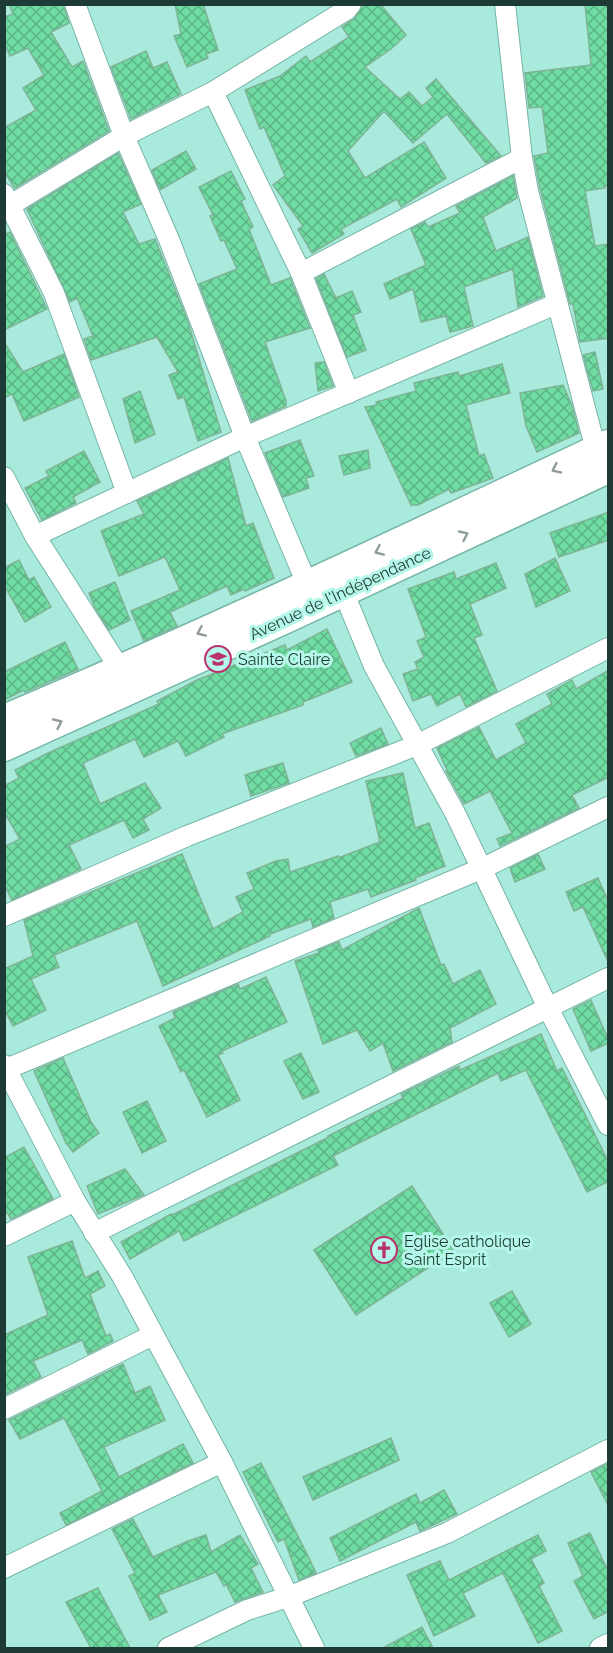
<svg xmlns="http://www.w3.org/2000/svg" width="613" height="1653" font-family="Raleway,sans-serif">
<style>
.building{fill:url(#building-cross-hatch);stroke:#7fb395;stroke-width:1.5}
.lines{fill:none;stroke-linecap:round;stroke-linejoin:round}
.street-casing{stroke:#74b5a6;stroke-width:22}
.secondary-casing{stroke:#74b5a6;stroke-width:31}
.street{stroke:#fff;stroke-width:20}
.secondary{stroke:#fff;stroke-width:28}
.oneway{stroke:#8e9c9a}
.labels{text-anchor:middle;stroke-width:6;stroke-linejoin:round;paint-order:stroke}
.street-label{font-size:16px;fill:#1e3a34;stroke:#b5f8e9}
.poi-label{font-size:16px;fill:#1e3a34;stroke:#b5f8e9;text-anchor:start}
</style>
<defs>
<pattern id="building-cross-hatch" width="8" height="8" patternUnits="userSpaceOnUse" patternTransform="scale(1.5)"><rect width="8" height="8" fill="#6fdca3"/><path d="M0 0l8 8M0 8l8-8" fill="none" stroke="#5bb386"/></pattern>
</defs>
<rect width="100%" height="100%" fill="#a8ebdc"/>
<g class="building">
<path d="M9 4H63L69 23 51 32 72 67 83 61 109 131 15 188 4 172V128L36 110 23 88 44 75 28 48 10 56 4 43V17L13 14Z"/>
<path d="M175 4H203L218 50 206 54 208 58 187 67 174 36 181 34Z"/>
<path d="M363 4H380L406 35 391 49 365 67 400 99 409 92 422 106 433 97 426 88 436 79 501 156 486 163 447 114 413 143 384 111 348 151 365 178 424 142 446 178 401 207 397 199 341 229 344 234 312 253 298 229 303 226 273 185 285 176 264 127 260 129 245 90 280 76 306 56 310 62 349 37 342 27 355 18Z"/>
<path d="M585 4H609V186H604L605 188 585 191 595 246 609 244V338L580 342 573 304H570L540 188 534 156 548 153 542 107 529 108 525 73 591 65Z"/>
<path d="M146 51 153 68 167 62 181 94 131 119 111 67Z"/>
<path d="M186 151 196 169 160 190 152 170Z"/>
<path d="M118 153 141 204 123 212 139 244 155 239 188 322 221 432 198 441 184 397 178 399 169 375 178 372 157 337 91 360 84 339 93 336 77 298 70 302 27 209Z"/>
<path d="M231 171 245 199 241 201 253 227 249 229 271 285 290 278 310 328 265 342 286 401V406L252 421 199 284 237 269 224 240 221 241 210 216 213 215 199 187Z"/>
<path d="M513 176 517 198 483 217 496 251 528 237 543 296 518 307 513 269 464 287 473 326 450 332 446 316 421 322 413 289 390 299 384 284 426 265 411 229 425 222 428 227 460 213 456 206Z"/>
<path d="M10 232 47 309 4 330V235Z"/>
<path d="M324 274 336 298 352 291 361 312 353 315 366 350 347 357 316 279Z"/>
<path d="M4 342 23 372 64 354 79 397 24 421 12 394 4 398Z"/>
<path d="M595 352 603 389 593 391 583 355Z"/>
<path d="M324 362 333 386 318 391 315 363Z"/>
<path d="M502 364 510 393 466 405 479 456 484 454 493 478 451 493 449 489 418 505H411L365 407 377 405 376 402 416 391 414 383 458 372 459 376Z"/>
<path d="M563 385 572 406 579 433 537 452 526 426 520 393Z"/>
<path d="M140 391 155 434 135 443 123 399Z"/>
<path d="M300 440 314 476 306 478 309 488 283 497 265 453Z"/>
<path d="M368 450 370 468 344 475 339 456Z"/>
<path d="M84 451 100 482 73 497 76 503 42 520 25 488 49 476 46 471Z"/>
<path d="M228 458 246 526 253 523 274 578 245 591 244 589 231 595 227 586 170 612 177 626 144 641 131 611 180 590 165 557 119 576 101 531 144 514 137 501Z"/>
<path d="M609 512V540L559 557 550 533Z"/>
<path d="M555 558 570 591 536 607 525 574Z"/>
<path d="M19 560 29 580 34 577 51 607 25 622 4 585V568Z"/>
<path d="M496 563 506 588 470 604 482 635 474 638 497 691 466 707 460 694 437 706 431 694 413 701 403 674 418 669 415 662 424 657 417 641 426 637 408 589 454 572 456 579Z"/>
<path d="M115 582 130 620 109 630 94 606 89 593Z"/>
<path d="M327 629 352 682 303 702V705L222 734 224 737 186 756 178 741 144 757 135 739 83 763 100 804 145 783 161 808 143 819 149 830 133 838 124 820 69 845 81 869 12 900 4 884V847L20 839 4 812V786L19 778 15 770 48 753 159 704 157 701 197 680 285 645 287 650Z"/>
<path d="M65 642 78 669 25 692 24 690 4 700V672Z"/>
<path d="M609 670V777L572 795 579 808 500 846 497 839 512 833 490 791 464 804 446 771 447 770 437 748 479 727 496 760 526 743 516 724 552 704 547 694 572 680 576 689Z"/>
<path d="M381 728 388 744 356 756 350 743Z"/>
<path d="M283 763 289 783 251 796 245 775Z"/>
<path d="M403 773 415 828 429 823 445 866 415 878 416 880 371 897 368 889 330 902 334 918 313 927 311 919 270 934V936L163 986 137 921 54 955 59 967 31 979 46 1010 13 1026 4 1009V969L33 956 24 920 182 854 213 929 243 912 236 897 254 889 247 873 276 861 288 859 290 872 338 856V858L380 842 366 781Z"/>
<path d="M538 854 545 869 515 882 510 868Z"/>
<path d="M598 878 609 903V964L583 907 574 911 566 892Z"/>
<path d="M419 908 441 965 444 964 453 984 480 970 496 1004 450 1028 452 1042 393 1071 383 1043 370 1051 357 1030 323 1044 295 961 319 953 318 950 339 942 342 950Z"/>
<path d="M266 977 287 1022 222 1051 223 1053 218 1055 240 1100 207 1117 184 1070 181 1072 159 1026 175 1018 173 1012 238 984 240 989Z"/>
<path d="M591 1000 609 1041V1043L591 1051 573 1009Z"/>
<path d="M541 1034 557 1071 562 1068 609 1163V1181L587 1192 526 1070 501 1081 498 1073 333 1156 338 1165 184 1241 179 1231 130 1259 121 1242 171 1214 172 1215 329 1137 328 1136 403 1098 401 1094 459 1066 460 1070Z"/>
<path d="M301 1053 319 1092 303 1099 284 1061Z"/>
<path d="M63 1058 91 1122 99 1133 73 1152 66 1143 34 1071Z"/>
<path d="M147 1101 166 1141 142 1153 123 1112Z"/>
<path d="M24 1147 53 1199 11 1219 4 1208V1158Z"/>
<path d="M125 1169 144 1195 98 1214 87 1186Z"/>
<path d="M412 1186 454 1251 356 1315 314 1250Z"/>
<path d="M72 1241 85 1278 98 1271 105 1286 90 1294 106 1336 110 1334 113 1341 88 1354 82 1340 33 1361 41 1377 4 1395V1335L48 1315 28 1257Z"/>
<path d="M512 1291 531 1324 509 1337 490 1303Z"/>
<path d="M123 1364 135 1393 150 1386 165 1420 104 1447 119 1477 183 1444 193 1463 66 1525 60 1513 102 1491 64 1418 20 1439 9 1420Z"/>
<path d="M391 1438 399 1460 313 1500 303 1477Z"/>
<path d="M261 1463 309 1558 316 1573 299 1580 284 1539 278 1542 243 1472Z"/>
<path d="M607 1464 609 1467V1507L591 1472Z"/>
<path d="M444 1490 457 1514 420 1531 416 1522 340 1561 330 1538 416 1494 420 1503Z"/>
<path d="M133 1519 153 1557 188 1541 206 1535 211 1552 240 1535 258 1564 251 1568 263 1592 235 1602 226 1584 224 1586 216 1572 158 1595 167 1612 150 1620 129 1576 135 1573 112 1529Z"/>
<path d="M590 1533 609 1573V1611L594 1619 574 1581 583 1576 568 1543Z"/>
<path d="M538 1535 546 1551 531 1559 544 1583 539 1586 562 1631 538 1643 503 1573 463 1593 475 1616 434 1636 407 1575 440 1561 449 1580Z"/>
<path d="M98 1588 100 1592 130 1648H91L66 1602Z"/>
<path d="M422 1627 433 1648H383Z"/>
</g>
<g class="lines">
<defs>
<g id="street">
<path d="M75 4 124 136 170 242 245 437 307 584"/>
<path d="M505 4 522 158 528 191 596 450"/>
<path d="M213 92 301 273 349 393"/>
<path d="M4 194 54 293 127 493"/>
<path d="M4 209 124 136 213 92 346 10 351 4"/>
<path d="M301 273 522 158"/>
<path d="M4 477 35 536 120 669"/>
<path d="M35 536 245 437 556 304"/>
<path d="M343 591 374 666 455 813 548 1008 608 1125"/>
<path d="M4 916 187 836 417 745 608 648"/>
<path d="M4 1065 75 1201 122 1276 222 1462 314 1648"/>
<path d="M4 1070 483 868 608 807"/>
<path d="M94 1233 608 978"/>
<path d="M4 1236 75 1201"/>
<path d="M4 1409 153 1335"/>
<path d="M4 1568 222 1462"/>
<path d="M168 1648 247 1610 288 1597 447 1533 608 1450"/>
<path d="M600 1648 608 1644"/>
</g>
<g id="secondary">
<path d="M4 719C208 633 408 538 608 444"/>
<path d="M4 747 288 618 608 469"/>
</g>
</defs>
<use href="#street" class="street-casing"/>
<use href="#secondary" class="secondary-casing"/>
<use href="#street" class="street"/>
<use href="#secondary" class="secondary"/>
</g>
<defs><path id="oneway-chevron" d="M-2-3.5L2.5 0L-2 3.5" fill="none" stroke-width="1.6" stroke-linecap="round" stroke-linejoin="round" transform="scale(1.5)"/></defs>
<g class="oneway">
<use href="#oneway-chevron" transform="translate(556 469) rotate(155)"/>
<use href="#oneway-chevron" transform="translate(464 535) rotate(-25)"/>
<use href="#oneway-chevron" transform="translate(379 551) rotate(156)"/>
<use href="#oneway-chevron" transform="translate(201 632) rotate(156)"/>
<use href="#oneway-chevron" transform="translate(58 723) rotate(-25)"/>
</g>
<defs>
<symbol id="school-ring" viewBox="-11 -11 22 22"><circle r="9.5" fill="#b5f8e9" stroke="#ba316d" stroke-width="1.5"/><path d="M0-5L7-2L0 1L-7-2ZM-4 1L0 2.5L4 1V4Q0 6-4 4Z" fill="#ba316d"/></symbol>
<symbol id="church-ring" viewBox="-11 -11 22 22"><circle r="9.5" fill="#b5f8e9" stroke="#ba316d" stroke-width="1.5"/><path d="M-1.2-6h2.4v3.5h3.3v2.4h-3.3V6h-2.4V-.1h-3.3v-2.4h3.3Z" fill="#ba316d"/></symbol>
</defs>
<g fill-rule="evenodd">
<use href="#school-ring" x="203" y="644" width="30" height="30"/>
<use href="#church-ring" x="369" y="1235" width="30" height="30"/>
</g>
<g class="labels">
<g class="street-label">
<text transform="translate(340 593) rotate(-25)" y="6">Avenue de l'Indépendance</text>
</g>
<g class="poi-label">
<text x="238" y="665">Sainte Claire</text>
<text x="404" y="1247">Eglise catholique<tspan x="404" dy="18">Saint Esprit</tspan></text>
</g>
</g>
<rect width="613" height="1653" fill="none" stroke="#1e3a34" stroke-width="12"/>
</svg>
